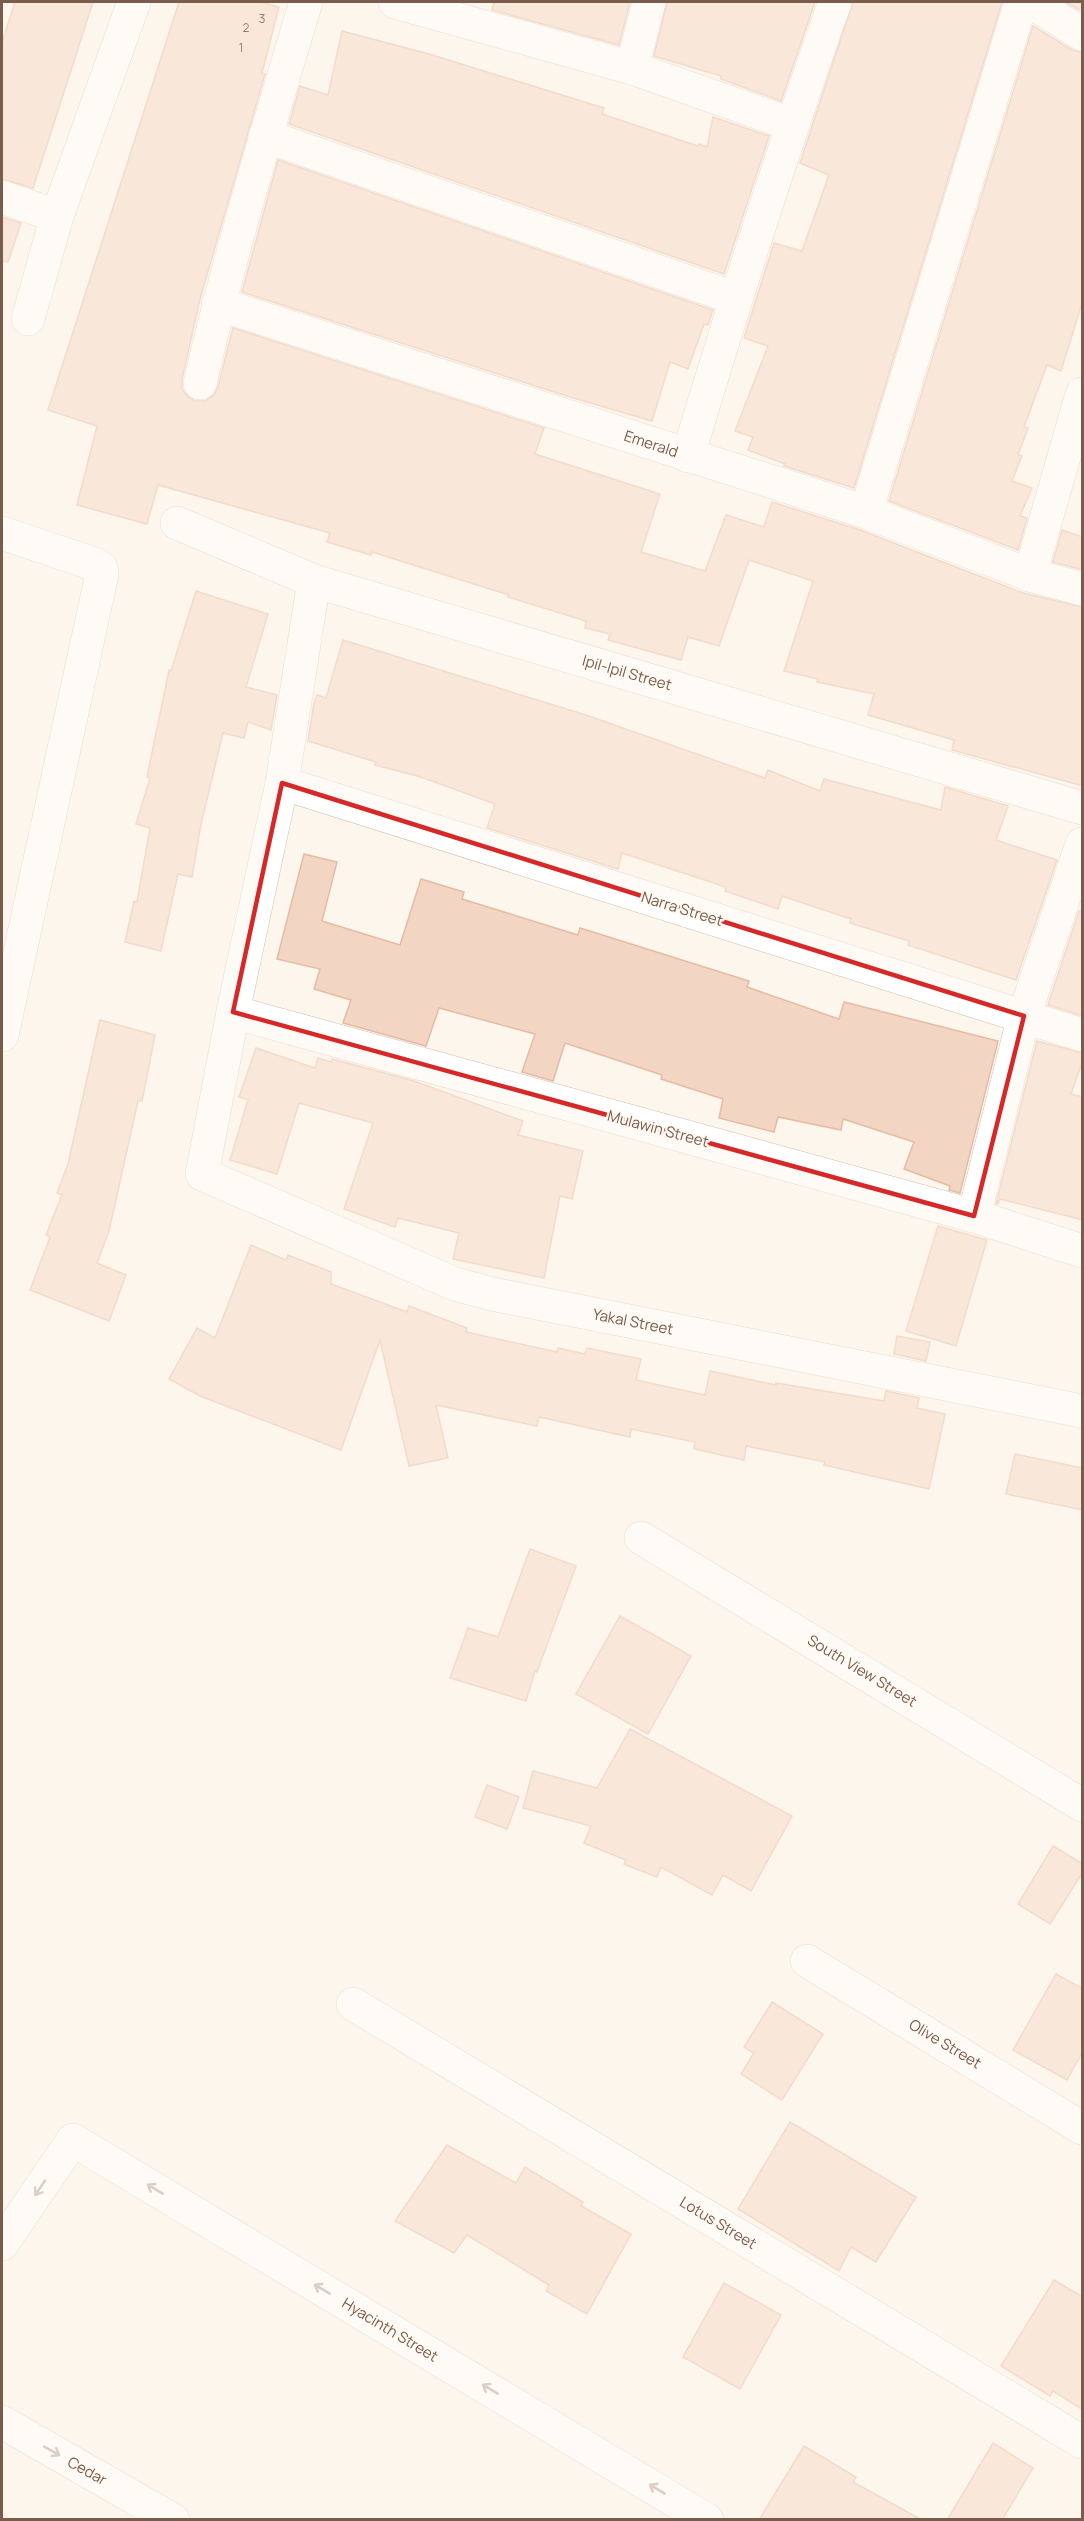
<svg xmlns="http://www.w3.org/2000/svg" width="1084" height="2521" font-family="Manrope,sans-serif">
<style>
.building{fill:#f3d5c3;stroke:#e6bba3;stroke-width:1.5}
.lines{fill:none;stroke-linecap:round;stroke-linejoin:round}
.street-casing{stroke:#d1beb0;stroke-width:34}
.street{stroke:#fff;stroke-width:33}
.oneway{stroke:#af9d94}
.marked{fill:none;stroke:#d62828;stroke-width:4.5;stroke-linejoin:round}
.labels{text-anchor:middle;stroke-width:4.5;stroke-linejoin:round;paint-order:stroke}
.number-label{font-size:12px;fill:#987a6a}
.street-label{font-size:15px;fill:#7a5c4d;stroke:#fffaf3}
</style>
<rect width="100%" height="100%" fill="#fdf6ec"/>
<g class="building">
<path d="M15 2H93L33 188 2 179V42Z"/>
<path d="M179 2H260L279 7 262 73 265 74 200 299 182 379V389L188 397 195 401H205L214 395 218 387 233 328 544 428 535 454 660 494 641 552 705 571 726 515 764 527 772 502 860 530 1023 593 1083 607V786L952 750 954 740 868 715 874 694 817 682 818 679 784 671 813 581 749 560 719 646 688 637 681 660 608 640 610 634 585 628 586 621 508 597 509 595 372 552 371 555 327 542 330 533 158 485 147 524 77 505 97 426 48 410Z"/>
<path d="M494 2H630L619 45 492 10Z"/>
<path d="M667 2H815L781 101 721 79V76L654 56Z"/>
<path d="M853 2H1002L854 488 784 466 785 464 748 450 753 437 735 431 768 346 744 338 774 243 802 251 829 175 800 163Z"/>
<path d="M1065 2H1083V12Z"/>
<path d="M1033 26 1072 50 1083 53V300L1061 371 1047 365 1024 427 1028 428 1018 455 1022 456 1012 481 1032 488 1020 516 1027 518 1018 550 889 501Z"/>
<path d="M342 31 429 54 604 108 602 114 698 146 699 144 707 147 713 117 769 136 724 274 289 124 300 86 328 95Z"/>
<path d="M278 160 713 310 708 325 704 324 688 369 670 362 652 421 570 397 242 292Z"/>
<path d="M2 217 21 223 8 262 2 261Z"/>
<path d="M1062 530 1083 537V570L1053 562Z"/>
<path d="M196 591 268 614 246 687 277 695 271 730 248 722 244 738 223 733 201 824 192 877 178 874 161 951 125 942 134 901 137 902 150 828 136 824 150 778 147 777 169 670 171 671Z"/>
<path d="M343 640 586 715 765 778 768 770 820 791 824 779 941 810 945 787 1008 806 996 840 1057 860 1016 980 908 945 909 941 850 923 851 919 782 896 778 909 725 891 726 887 622 853 618 869 487 828 495 804 421 777 375 765 376 762 308 741 314 703 317 695 326 698Z"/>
<path d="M304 854 337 862 322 921 400 945 421 879 464 892 462 899 578 935 580 928 749 981 747 987 839 1019 844 1002 998 1041 960 1193 949 1190 950 1186 904 1169 914 1142 843 1119 841 1130 778 1117 774 1132 719 1118 723 1099 661 1079 662 1075 565 1043 553 1081 522 1072 535 1034 439 1008 426 1046 343 1023 351 1000 314 989 320 969 277 959Z"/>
<path d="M1079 911H1083V1016L1048 1005Z"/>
<path d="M100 1020 155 1035 142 1101H138L109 1231 97 1263 126 1275 109 1321 30 1290 50 1237 46 1235 62 1195 57 1193 68 1164Z"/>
<path d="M1037 1041 1083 1053V1060L1071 1094 1083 1097V1220L1000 1199 998 1204H996Z"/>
<path d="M256 1048 315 1068 318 1058 331 1062 332 1059 414 1081 523 1121 518 1135 583 1151 572 1199 560 1196 544 1278 453 1259 459 1233 398 1218 395 1227 344 1209 373 1123 299 1103 277 1174 230 1160 248 1100 239 1097Z"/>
<path d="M938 1226 987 1240 956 1346 906 1331Z"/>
<path d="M251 1245 286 1260 288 1255 331 1272V1284L407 1312 409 1306 467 1328 466 1332 557 1352 558 1348 585 1354 587 1348 641 1359 636 1380 705 1395 710 1371 776 1385V1383L884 1401 886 1391 919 1398 917 1408 945 1414 929 1489 824 1465 825 1462 746 1446 744 1460 694 1449 695 1442 631 1429 630 1437 539 1417 537 1426 436 1405 448 1458 409 1466 380 1340 341 1450 200 1396 169 1379 197 1328 215 1338Z"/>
<path d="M897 1336 930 1342 926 1361 894 1354Z"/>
<path d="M1015 1454 1083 1468V1510L1006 1494Z"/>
<path d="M530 1549 576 1566 537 1672 535 1671 526 1701 450 1678 468 1628 498 1637Z"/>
<path d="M620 1616 691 1656 648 1734 576 1694Z"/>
<path d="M630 1729 792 1816 751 1891 723 1875 712 1895 661 1867 657 1877 624 1864 626 1860 584 1843 591 1826 523 1808 533 1771 597 1788Z"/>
<path d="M487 1785 519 1797 507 1829 475 1817Z"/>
<path d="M1053 1846 1083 1864V1872L1050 1924 1018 1904Z"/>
<path d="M1056 1974 1083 1989V2051L1067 2080 1013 2050Z"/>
<path d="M772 2002 823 2034 782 2100 741 2074 754 2053 744 2047Z"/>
<path d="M790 2122 916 2197 876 2262 851 2247 839 2271 738 2209Z"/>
<path d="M447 2145 516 2183 525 2167 583 2202 581 2206 631 2234 587 2314 546 2291 549 2285 467 2235 454 2253 395 2221Z"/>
<path d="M1054 2280 1083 2297V2410L1053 2391 1050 2396 1001 2366Z"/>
<path d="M724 2283 781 2315 740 2389 683 2357Z"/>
<path d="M993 2443 1033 2468 1002 2520H947Z"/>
<path d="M804 2446 856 2477 853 2482 922 2520H759Z"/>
</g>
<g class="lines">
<defs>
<g id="street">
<path d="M395 2 632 68 791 124"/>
<path d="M1031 2 1082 34"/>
<path d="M632 68 649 2"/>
<path d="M265 136 735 298"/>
<path d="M2 197 57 216"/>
<path d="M218 304 866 512 1030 575 1082 589"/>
<path d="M28 319 57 216 134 2"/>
<path d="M200 383C230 254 268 128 306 2"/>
<path d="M688 456C734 303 782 152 835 2"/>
<path d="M866 512 1021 2"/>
<path d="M177 523 314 581 1082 808"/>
<path d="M2 533 97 565 101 568 102 574 2 1035"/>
<path d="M1030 575 1082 394"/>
<path d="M314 581 282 783 233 1012 202 1174 455 1284 492 1294 1082 1411"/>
<path d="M282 783 1082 1035"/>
<path d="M233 1012 974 1216 1082 1251"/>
<path d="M974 1216 1024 1016 1082 844"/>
<path d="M641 1538 1082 1805"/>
<path d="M807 1961 1082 2128"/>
<path d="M353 2004 1082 2442"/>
<path d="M2 2244 73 2140 707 2520"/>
<path d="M2 2422 173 2520"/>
</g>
</defs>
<use href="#street" class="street-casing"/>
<use href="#street" class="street"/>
</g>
<defs><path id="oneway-shaft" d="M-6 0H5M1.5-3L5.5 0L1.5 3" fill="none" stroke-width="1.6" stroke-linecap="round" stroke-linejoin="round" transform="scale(1.5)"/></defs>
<g class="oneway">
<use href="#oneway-shaft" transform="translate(40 2188) rotate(124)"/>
<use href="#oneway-shaft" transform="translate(155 2189) rotate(-149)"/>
<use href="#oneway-shaft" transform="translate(322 2289) rotate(-149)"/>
<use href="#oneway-shaft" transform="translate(490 2389) rotate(-149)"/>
<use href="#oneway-shaft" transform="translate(52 2451) rotate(29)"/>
<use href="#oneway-shaft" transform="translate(657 2489) rotate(-149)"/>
</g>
<path d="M0 0H1084V2521H0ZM282 783 1024 1016 974 1216 233 1012Z" fill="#fdf6ec" fill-opacity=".55" fill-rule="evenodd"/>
<path class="marked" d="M282 783 1024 1016 974 1216 233 1012Z"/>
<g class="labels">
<g class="number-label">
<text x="262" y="23">3</text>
<text x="246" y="32">2</text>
<text x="241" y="52">1</text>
</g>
<g class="street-label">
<text transform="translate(651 444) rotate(18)" y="5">Emerald</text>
<text transform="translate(627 673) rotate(16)" y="5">Ipil-Ipil Street</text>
<text transform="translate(682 909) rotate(17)" y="5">Narra Street</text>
<text transform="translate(658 1129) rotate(15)" y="5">Mulawin Street</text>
<text transform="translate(633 1322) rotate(11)" y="5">Yakal Street</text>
<text transform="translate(862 1671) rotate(31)" y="5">South View Street</text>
<text transform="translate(945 2044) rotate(31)" y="5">Olive Street</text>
<text transform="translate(718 2223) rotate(31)" y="5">Lotus Street</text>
<text transform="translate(390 2330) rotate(31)" y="5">Hyacinth Street</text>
<text transform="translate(87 2471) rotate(29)" y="5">Cedar</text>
</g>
</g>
<rect width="1084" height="2521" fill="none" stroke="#7a5c4d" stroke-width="6"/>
</svg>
